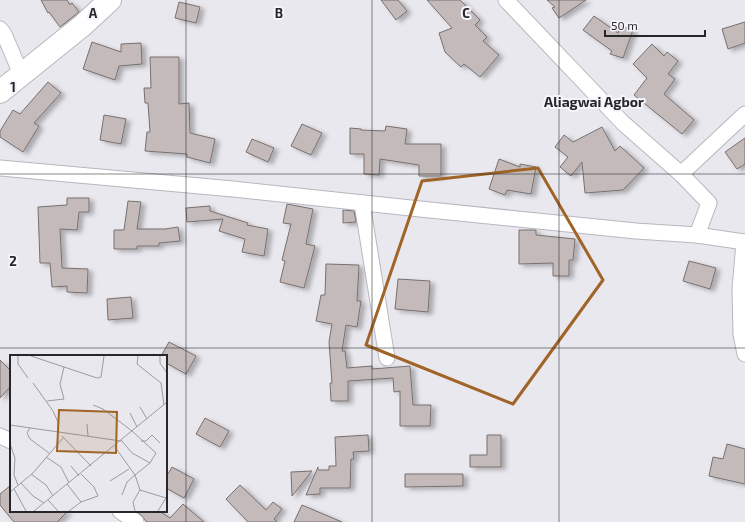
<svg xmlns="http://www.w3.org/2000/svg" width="745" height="522" font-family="'Exo 2',sans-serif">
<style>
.building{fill:#c3bab9;stroke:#78706f;filter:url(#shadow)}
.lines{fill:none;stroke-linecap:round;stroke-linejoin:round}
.street-casing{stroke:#b8b7be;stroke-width:17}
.secondary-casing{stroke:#b8b7be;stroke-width:24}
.street{stroke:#fff;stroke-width:15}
.secondary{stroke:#fff;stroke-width:22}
.marked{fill:none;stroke:#a06427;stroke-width:3;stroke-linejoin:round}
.grid{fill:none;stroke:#27272a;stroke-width:1;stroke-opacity:0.55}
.labels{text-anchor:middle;stroke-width:4;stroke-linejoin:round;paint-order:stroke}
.quarter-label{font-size:14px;font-weight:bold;fill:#27272a;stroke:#f6f5fd}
.inset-road{fill:none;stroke:#9b9ba0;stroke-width:1}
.view{fill:#a06427;fill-opacity:0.15;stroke:#a06427;stroke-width:2}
.inset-edge{fill:none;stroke:#27272a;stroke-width:2}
.grid-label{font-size:13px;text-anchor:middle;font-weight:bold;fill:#27272a;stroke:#f6f5fd;stroke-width:4;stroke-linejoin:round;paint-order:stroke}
</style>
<defs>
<filter id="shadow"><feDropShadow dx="4.5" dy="2.5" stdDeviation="2" flood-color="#0004"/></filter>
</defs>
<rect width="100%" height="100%" fill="#e9e8ef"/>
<g class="building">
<path d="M41 0H67L70 5 72 3 79 12 60 27 49 12 48 13Z"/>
<path d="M381 0H398L407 11 396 20Z"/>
<path d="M427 0H460L480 20 475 25 487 37 483 41 499 55 480 77 464 64 461 67 445 52 439 33 452 28Z"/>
<path d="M547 0H586L559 18 552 8 555 7Z"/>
<path d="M179 2 200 7 196 23 175 18Z"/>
<path d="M594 16 618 33 620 26 633 30 623 58 610 54 612 51 583 30Z"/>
<path d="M745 22V43L728 49 722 29Z"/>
<path d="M92 42 121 52V44L141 43 142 64 119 66 115 80 83 69Z"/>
<path d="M652 44 664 56 667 52 678 61 668 74 675 79 664 94 694 120 682 134 634 95 647 78 633 64Z"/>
<path d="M150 57H179V104L189 103 190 133 215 139 210 163 187 157V154L145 151 147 132H150L148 103H145L144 88H151Z"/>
<path d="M48 82 61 93 34 123 39 126 23 152 0 137V131L13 110 20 114Z"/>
<path d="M104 115 126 119 121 144 100 140Z"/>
<path d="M302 124 322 133 311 155 291 146Z"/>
<path d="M386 126 407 129 405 144H441V176H419V165L380 159 379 175 364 174V154H350V128L361 129V130L385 131Z"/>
<path d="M602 127 615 151 620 146 644 168 623 190 585 193 582 162 571 176 560 167 568 157 555 147 564 135 573 142Z"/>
<path d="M745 138V164L737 169 725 152Z"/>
<path d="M252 139 274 148 268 162 246 152Z"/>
<path d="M499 159 520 167V164L536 167 531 194 507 190 505 195 489 189Z"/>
<path d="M67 198H89V212H79L77 230 60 229 62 268 88 269 87 293 67 292V286L52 287 50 263H40L38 207 67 205Z"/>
<path d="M128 201 141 202 137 229H165L178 227 180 241 159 243V246H137V249H114V230H124Z"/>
<path d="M287 204 313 209 306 244 315 246 304 288 280 282 285 261 282 260 291 224 283 223Z"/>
<path d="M210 206V211L248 223 247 225 268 229 264 256 242 252 245 239 219 231 223 219 187 222 186 208Z"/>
<path d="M343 210 354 211 356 222 343 223Z"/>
<path d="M519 230H536V235L575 239 573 260H569V276H553V263L519 264Z"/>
<path d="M689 261 716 268 710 289 683 281Z"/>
<path d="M326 264 359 265 357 301H361L357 327 346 325 342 351H345L347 368 372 366V369L410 366 413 405H431L430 426H400V391L394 392 393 378 348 381V401H331L330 383H332L329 342 332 324 316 321 321 295H325Z"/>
<path d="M398 279 430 281 428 312 395 309Z"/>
<path d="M131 297 133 318 108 320 107 299Z"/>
<path d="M169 342 196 356 186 374 166 363V356H161Z"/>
<path d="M0 360 11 371V386L0 398Z"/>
<path d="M205 418 229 431 220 447 196 434Z"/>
<path d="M368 435 369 451 353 452 354 459H351L350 488H320V494L306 495 318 467V470H329V466H336L335 437Z"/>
<path d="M487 435H501V467H470V455H487Z"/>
<path d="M727 444 745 449V484L709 476 713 457 723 459Z"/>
<path d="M172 467 194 479 184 498 166 488V477Z"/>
<path d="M312 471 292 496 291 472Z"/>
<path d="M405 474H463V486L405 487Z"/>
<path d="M11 485V511H68L57 522H14L0 505V494Z"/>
<path d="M240 485 266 510 273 502 282 509 274 519 277 522H248L226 499Z"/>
<path d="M183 504 204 522H147L145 520 141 515 136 511H159L170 518Z"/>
<path d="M302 505 342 522H294Z"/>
</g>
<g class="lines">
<defs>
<g id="street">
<path d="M506 0 623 123 681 174 709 203 697 235"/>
<path d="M0 29 4 34 21 74"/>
<path d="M0 168 233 189 420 209 636 231 697 235 745 242"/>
<path d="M681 174 745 114"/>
<path d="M362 203 387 358"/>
<path d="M744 242 740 289 741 334 745 354"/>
<path d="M0 436 11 441"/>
<path d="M120 511 136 522"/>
</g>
<path id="secondary" d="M0 92 83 25 110 0"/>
</defs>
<use href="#street" class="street-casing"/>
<use href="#secondary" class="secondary-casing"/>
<use href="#street" class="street"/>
<use href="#secondary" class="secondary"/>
</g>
<path class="marked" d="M538 168 603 280 513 404 366 345 422 181Z"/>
<path class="grid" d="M186 0V522M372 0V522M559 0V522M0 174H745M0 348H745"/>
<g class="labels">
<g class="quarter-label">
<text x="594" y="107">Aliagwai Agbor</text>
</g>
</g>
<g transform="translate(10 355)">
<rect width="157" height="157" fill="#e9e8ef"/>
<path class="inset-road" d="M8 1V9L18 23M21 1 87 23 91 22 94 1M128 1 127 9 151 28 154 50M150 1V8L157 18M23 28 43 56 48 67V77M37 46 54 44 50 29 54 12M83 50 93 54 122 76M130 52 137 64M120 58 127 72M77 69 78 81M0 70 111 86M20 73 17 78 20 84 39 98M122 76 146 98 140 108M52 81 81 111M131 86H136L142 80 150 88M0 89 5 103 4 120 8 130M105 92 125 120 140 108 122 98 111 85M36 102 51 112 59 128M61 111 69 121M21 119 36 130 43 141M100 126 119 114M11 128 23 141 34 148M57 129 71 147M4 134 16 156M0 137 23 118 53 83M112 140 117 127 125 120 130 135 156 143 157 139M38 145 48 156M24 156 157 47M59 156 71 147 88 141 84 132 71 119M125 156 123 147 130 135M148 156 156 143"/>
<path class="view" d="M49 55 107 57 106 98 47 96Z"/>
<rect width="157" height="157" class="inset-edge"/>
</g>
<g class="grid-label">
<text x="93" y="18">A</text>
<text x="279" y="18">B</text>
<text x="466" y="18">C</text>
<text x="13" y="92">1</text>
<text x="13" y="266">2</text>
</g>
<path d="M605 30v6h100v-6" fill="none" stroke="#27272a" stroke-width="2"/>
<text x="611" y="30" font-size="12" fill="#27272a" stroke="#f6f5fd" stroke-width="3" paint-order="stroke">50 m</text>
</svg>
